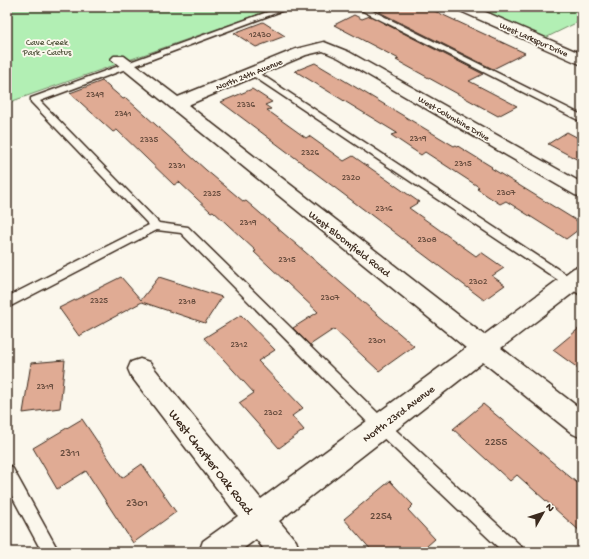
<svg xmlns="http://www.w3.org/2000/svg" width="589" height="559" font-family="'Gochi Hand',sans-serif">
<style>
.green{fill:#b2efb4;stroke:#768c69}
.building{fill:#e0ab94;stroke:#3b2a1e}
.lines{fill:none;stroke-linecap:round;stroke-linejoin:round}
.lane-casing{stroke:#3b2a1e;stroke-width:3}
.street-casing{stroke:#3b2a1e;stroke-width:3}
.lane{fill:#fbf7ec;fill-rule:evenodd}
.street{fill:#fbf7ec;fill-rule:evenodd}
.labels{text-anchor:middle;stroke-width:3.5;stroke-linejoin:round;paint-order:stroke}
.number-label{font-size:9px;fill:#644a3c}
.far-street-label{font-size:9px;fill:#3b2a1e;stroke:#fbf7ec}
.far-park-label{font-size:9px;fill:#595b44;stroke:#fbf7ec}
.street-label{font-size:11px;fill:#3b2a1e;stroke:#fbf7ec}
.near-number-label{font-size:11px;fill:#644a3c}
.near-street-label{font-size:13px;fill:#3b2a1e;stroke:#fbf7ec}
</style>
<rect width="100%" height="100%" fill="#fbf7ec"/>
<filter id="ink" filterUnits="userSpaceOnUse"><feTurbulence type="fractalNoise" baseFrequency=".025" numOctaves="2"/><feDisplacementMap in="SourceGraphic" scale="8" xChannelSelector="R" yChannelSelector="G"/><feConvolveMatrix kernelMatrix="1 2 1 2 8 2 1 2 1" color-interpolation-filters="sRGB"/></filter>
<g filter="url(#ink)">
<g class="green">
<path d="M7 7H279L7 103Z"/>
<path d="M453 7H582V20L533 44Z"/>
</g>
<g class="building">
<path d="M393 7H426L525 53 493 69 379 12Z"/>
<path d="M354 15 362 19 370 16 483 74 469 81 517 106 498 116 396 60 399 59 334 25Z"/>
<path d="M263 22 285 36 256 47 234 33Z"/>
<path d="M315 63 454 146 456 145 492 167 491 168 582 224V227L566 239 506 201 500 204 477 189 479 187 425 152 421 155 391 135 397 133 295 71Z"/>
<path d="M102 81 123 99 126 98 206 170 244 202 246 201 414 346 379 371 334 329 310 345 293 328 318 312 254 252 256 251 213 211 211 212 179 182 174 185 117 130 113 132 70 93Z"/>
<path d="M252 89 272 102 265 105 271 109 267 110 306 138 309 136 344 161 353 156 419 202 409 208 476 256 481 252 504 268 492 276 505 285 484 300 221 102Z"/>
<path d="M567 132 582 140V162L548 144Z"/>
<path d="M121 277 141 300 159 277 222 297 205 323 142 302 79 336 59 308Z"/>
<path d="M241 315 275 350 258 361 303 408 292 416 304 430 279 448 239 403 254 393 204 338Z"/>
<path d="M582 326V371L553 350Z"/>
<path d="M65 360 60 408 23 413 31 363Z"/>
<path d="M483 404 582 487V533L517 475 510 481 453 429Z"/>
<path d="M82 419 122 478 142 464 176 512 133 543 86 471 57 489 33 448Z"/>
<path d="M390 481 413 505 408 510 435 539 420 552H373L344 519Z"/>
</g>
<g class="lines">
<defs>
<g id="lane">
<path d="M281 7H292L40 101 159 223 188 227 386 421 521 546 523 552H503L376 431 181 233 157 230 7 308V297L149 225 31 102V98Z"/>
<path d="M355 7H365L582 115V122Z"/>
<path d="M253 69 582 285V296L250 74 249 72Z"/>
<path d="M7 465 12 467 59 552H42L7 487Z"/>
</g>
<g id="street">
<path d="M456 7H474L582 54V65L458 10Z"/>
<path d="M324 42 349 52 582 183V197L575 195 339 58 323 51 306 55 188 105 484 335 574 268 582 266V286L501 348 582 410V438L573 434 483 362 279 521 296 541 300 552H266L256 539 239 552H199L203 541 238 516 131 376 128 369 131 362 140 359 149 362 261 499 466 348 111 59 114 56H124L178 97 296 49Z"/>
</g>
</defs>
<use href="#lane" class="lane-casing"/>
<use href="#street" class="street-casing"/>
<use href="#lane" class="lane"/>
<use href="#street" class="street"/>
</g>
</g>
<g class="labels">
<g class="number-label">
<text x="260" y="37">12430</text>
<text x="95" y="97">2349</text>
<text x="246" y="107">2336</text>
<text x="123" y="116">2341</text>
<text x="418" y="141">2319</text>
<text x="149" y="142">2335</text>
<text x="310" y="155">2326</text>
<text x="463" y="166">2315</text>
<text x="177" y="168">2331</text>
<text x="351" y="180">2320</text>
<text x="506" y="195">2307</text>
<text x="212" y="196">2325</text>
<text x="384" y="211">2316</text>
<text x="248" y="225">2319</text>
<text x="427" y="242">2308</text>
<text x="287" y="262">2315</text>
<text x="478" y="284">2302</text>
<text x="330" y="300">2307</text>
<text x="99" y="303">2325</text>
<text x="187" y="304">2318</text>
<text x="377" y="343">2301</text>
<text x="239" y="347">2312</text>
<text x="45" y="389">2319</text>
<text x="273" y="415">2302</text>
</g>
<g class="far-street-label">
<text transform="translate(534 39) rotate(24)" y="3">West Larkspur Drive</text>
<text transform="translate(249 74) rotate(-22)" y="3">North 24th Avenue</text>
<text transform="translate(454 118) rotate(30)" y="3">West Columbine Drive</text>
</g>
<g class="far-park-label">
<text x="47" y="45">Cave Creek<tspan x="47" dy="10">Park - Cactus</tspan></text>
</g>
<g class="street-label">
<text transform="translate(350 243) rotate(38)" y="4">West Bloomfield Road</text>
<text transform="translate(398 413) rotate(-37)" y="4">North 23rd Avenue</text>
</g>
<g class="near-number-label">
<text x="496" y="445">2255</text>
<text x="70" y="456">2311</text>
<text x="137" y="506">2301</text>
<text x="381" y="519">2254</text>
</g>
<g class="near-street-label">
<text transform="translate(212 461) rotate(52)" y="5">West Charter Oak Road</text>
</g>
</g>
<rect width="589" height="559" fill="none" stroke="#fbf7ec" stroke-width="24"/>
<rect x="12" y="12" width="565" height="535" fill="none" stroke="#3b2a1e" stroke-width="1.5" filter="url(#ink)"/>
<g transform="translate(543 513) rotate(51)" stroke="#fbf7ec" stroke-width="3" paint-order="stroke">
<path d="M0-3L7 15L0 10L-7 15Z" fill="#3b2a1e"/>
<text y="-6" font-size="11" font-weight="bold" text-anchor="middle" fill="#3b2a1e">N</text>
</g>
</svg>
